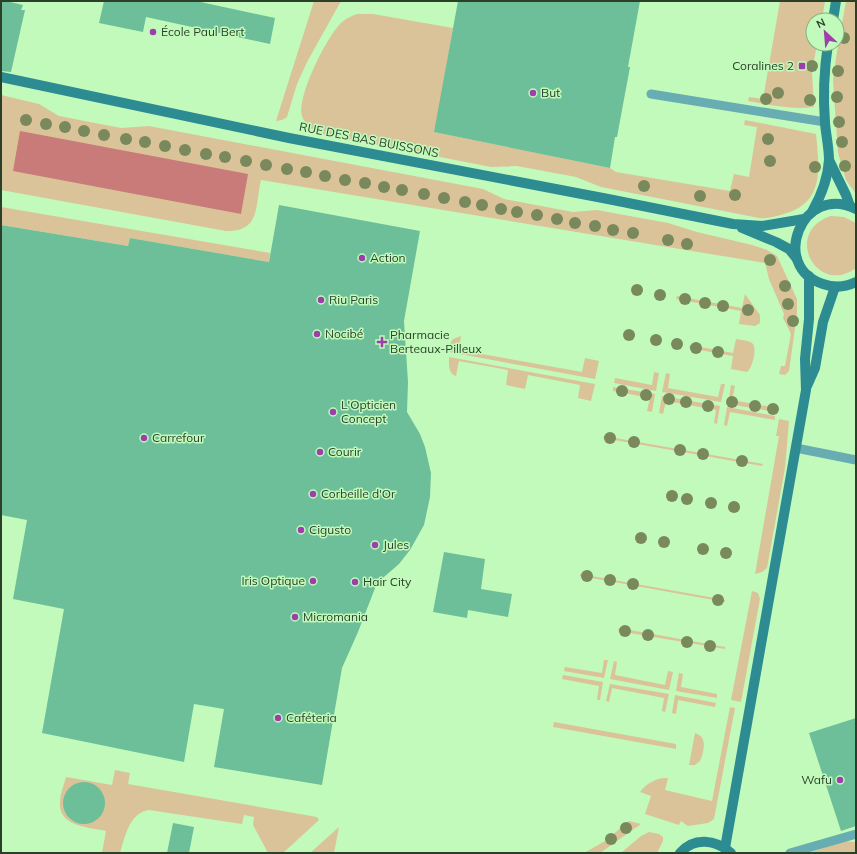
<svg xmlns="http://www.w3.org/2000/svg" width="857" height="854" font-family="Mulish,sans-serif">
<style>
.green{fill:#dac399}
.water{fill:#c87b78}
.building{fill:#6cbf98}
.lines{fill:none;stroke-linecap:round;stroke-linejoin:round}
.lane{stroke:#67adb2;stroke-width:9}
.secondary{stroke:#2d8b92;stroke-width:10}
.tree{fill:#79895c}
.poi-dot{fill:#9c3fa9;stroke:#c2fabc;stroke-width:1.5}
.labels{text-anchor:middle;stroke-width:3;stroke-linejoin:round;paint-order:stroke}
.poi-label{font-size:12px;fill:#2a4028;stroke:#c2fabc;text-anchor:start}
.street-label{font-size:12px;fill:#2a4028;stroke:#c2fabc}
</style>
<rect width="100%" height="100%" fill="#c2fabc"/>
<g class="green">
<path d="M314 1H341L307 62 297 84 287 117 282 120 276 121Z"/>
<path d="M780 1H825L822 20H813V44H817L812 72 814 107C791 110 770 105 748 101L749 97 763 99Z"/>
<path d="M846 1H856V194L846 180 838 153 833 80 836 58Z"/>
<path d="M357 14H373L453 28 435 132 610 168 616 172 730 191 734 174 749 177 757 127 744 125 745 120 816 134C819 166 825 201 787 213 777 216 769 219 759 218L601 187 576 177 517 166 491 167 322 134C314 131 305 126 302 116 296 98 327 36 341 23 345 19 351 16 357 14Z"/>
<path d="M1 95 39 104 59 116 121 128 149 126 483 189 504 199 573 212 597 210 668 223 697 232 752 245 767 250 777 256 797 299V314L789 371 785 375 779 374 781 366H785L791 334 783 318 784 314 769 279 765 263 261 180C255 205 261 232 226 231L1 190Z"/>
<path d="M1 207 270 253 269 262 130 238 128 246 1 225Z"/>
<path d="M831 216 844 217 856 223V268C817 297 782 232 831 216Z"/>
<path d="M745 294 760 315V323L755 326 739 324 741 311 676 299 677 296 742 308Z"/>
<path d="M461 336 459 350 582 372 585 358 599 361 595 379 449 352 450 344 453 339Z"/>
<path d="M736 339C741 340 748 340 752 343 758 347 752 369 747 372L731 369 733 356 689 348 690 345 733 353Z"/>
<path d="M449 357 595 384 591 401 578 398 580 385 528 375 525 389 506 385 508 370 459 361 456 376C448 373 449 365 449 357Z"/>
<path d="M654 372 659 373 656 391 614 383 615 378 652 385Z"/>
<path d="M666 373 670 374 668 388 718 397 721 384H725L721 402 662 392Z"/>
<path d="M731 385 735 386 732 400 777 408 776 412 728 404Z"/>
<path d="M613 387 655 394 652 412 647 411 650 398 613 391Z"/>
<path d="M662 396 720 406 717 424 714 423 716 410 666 401 663 414 659 413Z"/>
<path d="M727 407 775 416V420L730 412 727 426 724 425Z"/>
<path d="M779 419 789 421 785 468 767 568 762 572 755 574 779 436H776Z"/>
<path d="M604 436 763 464 762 466 603 438Z"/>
<path d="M580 574 709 597 725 600V602L586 577 580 576Z"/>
<path d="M752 591 758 593 760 599 741 702 731 700Z"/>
<path d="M619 628 725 647V649L618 631Z"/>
<path d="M604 660H608L604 678 564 671 565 667 602 673Z"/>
<path d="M614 661 617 662 615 675 665 685 668 671 673 672 669 690 610 679Z"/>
<path d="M679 673 683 674 681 687 717 694V698L676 691Z"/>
<path d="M563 675 603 682 600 700H597L599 686 562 679Z"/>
<path d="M610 684 669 694 665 712 662 711 664 698 612 688 609 702 606 701Z"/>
<path d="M675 695 716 703 715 707 678 700 676 714 672 713Z"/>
<path d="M730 707 735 708 714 819 708 823 688 826 681 821 679 825 645 814 651 796 640 792C646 783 658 777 668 778L665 790 712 801Z"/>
<path d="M554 722 676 744V749L553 727Z"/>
<path d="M695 733C708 737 704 751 700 761L695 765H689Z"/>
<path d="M115 770 130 773 128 784 317 817 319 820 283 853H268L253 825 254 817 244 815 242 824 149 810C129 813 125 837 120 853H102L106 831C89 827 58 827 60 802 60 794 64 785 66 777L112 785Z"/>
<path d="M629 821 641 824 600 853H584L605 841Z"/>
<path d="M339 827 334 853H310Z"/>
<path d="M649 832 659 834 663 837V841L657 853H621L641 836Z"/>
<path d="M844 841 856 842V853H809Z"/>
</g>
<path class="water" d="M20 131 248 174 241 214 13 171Z"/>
<g class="building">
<path d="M1 1H6L23 5 21 10H25L11 72 1 71Z"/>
<path d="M104 1H196L275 18 270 44 146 17 143 32 99 23Z"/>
<path d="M458 1H640L628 67H630L617 137H615L610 168 434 132Z"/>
<path d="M279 205 420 231 404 321 408 382 407 412 420 434 425 447 431 473 430 497 424 525 410 550 399 564 377 583 358 632 342 668 322 785 214 767 224 709 194 704 184 762 42 733 64 609 13 599 27 520 1 515V225L128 246 130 238 269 262Z"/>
<path d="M444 552 485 559 481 589 512 594 508 617 468 610 467 618 433 612Z"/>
<path d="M856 718V826L841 831 809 733Z"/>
<circle cx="84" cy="803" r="21"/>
<path d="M173 823 194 827 189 853H167Z"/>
</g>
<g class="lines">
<g class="lane">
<path d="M651 94 825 122"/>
<path d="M796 448 856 460"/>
<path d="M790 853 856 834"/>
</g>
<g class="secondary">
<path d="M833 20 836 1"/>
<path d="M1 77 289 138 608 199 733 224 762 226 804 219"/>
<path d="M829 160 846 195 850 206"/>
<path d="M856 209C802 182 769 267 823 284 834 288 846 287 856 282"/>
<path d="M812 212C821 196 828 178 829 160 829 148 826 135 825 123 823 97 824 70 828 44"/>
<path d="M742 228 776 242 789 249 797 259"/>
<path d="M807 386 815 368 823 322 835 287"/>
<path d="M725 848 806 390 805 359 809 319V276"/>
<path d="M680 853C694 837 715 839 731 853"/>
</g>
</g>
<g class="tree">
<circle cx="844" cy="38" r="6"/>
<circle cx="812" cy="66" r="6"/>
<circle cx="838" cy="71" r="6"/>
<circle cx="778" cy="93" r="6"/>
<circle cx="837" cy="97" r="6"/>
<circle cx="766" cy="99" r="6"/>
<circle cx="810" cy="100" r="6"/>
<circle cx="26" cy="120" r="6"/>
<circle cx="839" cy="122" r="6"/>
<circle cx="46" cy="124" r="6"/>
<circle cx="65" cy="127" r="6"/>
<circle cx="84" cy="131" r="6"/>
<circle cx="104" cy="135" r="6"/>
<circle cx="126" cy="139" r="6"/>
<circle cx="768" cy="139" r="6"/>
<circle cx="145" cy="142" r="6"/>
<circle cx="842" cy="142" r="6"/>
<circle cx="165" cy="146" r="6"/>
<circle cx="185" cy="150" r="6"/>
<circle cx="206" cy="154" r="6"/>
<circle cx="225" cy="157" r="6"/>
<circle cx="246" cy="161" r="6"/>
<circle cx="770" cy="161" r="6"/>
<circle cx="266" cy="165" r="6"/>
<circle cx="845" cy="166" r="6"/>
<circle cx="815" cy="167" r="6"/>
<circle cx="287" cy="169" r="6"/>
<circle cx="306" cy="172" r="6"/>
<circle cx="325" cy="176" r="6"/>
<circle cx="345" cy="180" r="6"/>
<circle cx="365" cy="183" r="6"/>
<circle cx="644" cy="186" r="6"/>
<circle cx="384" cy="187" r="6"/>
<circle cx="402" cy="190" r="6"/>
<circle cx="424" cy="194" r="6"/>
<circle cx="735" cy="195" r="6"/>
<circle cx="700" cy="196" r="6"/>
<circle cx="444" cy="198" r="6"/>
<circle cx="465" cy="202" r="6"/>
<circle cx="482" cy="205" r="6"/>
<circle cx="501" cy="209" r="6"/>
<circle cx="517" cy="212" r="6"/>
<circle cx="537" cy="215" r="6"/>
<circle cx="557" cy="219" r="6"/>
<circle cx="575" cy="223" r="6"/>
<circle cx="595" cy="226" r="6"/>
<circle cx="613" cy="230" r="6"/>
<circle cx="633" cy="233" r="6"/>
<circle cx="668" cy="240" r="6"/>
<circle cx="687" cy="244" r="6"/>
<circle cx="770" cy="260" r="6"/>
<circle cx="785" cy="286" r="6"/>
<circle cx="637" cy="290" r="6"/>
<circle cx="660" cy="295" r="6"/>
<circle cx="685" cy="299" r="6"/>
<circle cx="705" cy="303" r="6"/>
<circle cx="788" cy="304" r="6"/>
<circle cx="723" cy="306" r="6"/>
<circle cx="748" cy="310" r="6"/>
<circle cx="793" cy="321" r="6"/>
<circle cx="629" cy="335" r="6"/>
<circle cx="656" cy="340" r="6"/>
<circle cx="677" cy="344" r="6"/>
<circle cx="696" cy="348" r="6"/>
<circle cx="718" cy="352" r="6"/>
<circle cx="622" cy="391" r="6"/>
<circle cx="646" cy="395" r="6"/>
<circle cx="669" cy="399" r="6"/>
<circle cx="686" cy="402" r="6"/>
<circle cx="732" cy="402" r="6"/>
<circle cx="708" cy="406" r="6"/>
<circle cx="755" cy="406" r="6"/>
<circle cx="773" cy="409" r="6"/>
<circle cx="610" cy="438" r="6"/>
<circle cx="634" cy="442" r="6"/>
<circle cx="680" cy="450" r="6"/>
<circle cx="703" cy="454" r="6"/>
<circle cx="742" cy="461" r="6"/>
<circle cx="672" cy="496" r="6"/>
<circle cx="687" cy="499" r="6"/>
<circle cx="711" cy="503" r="6"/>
<circle cx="734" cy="507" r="6"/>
<circle cx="641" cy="538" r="6"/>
<circle cx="664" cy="542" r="6"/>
<circle cx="703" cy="549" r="6"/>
<circle cx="726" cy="553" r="6"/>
<circle cx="587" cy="576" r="6"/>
<circle cx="610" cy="580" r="6"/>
<circle cx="633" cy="584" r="6"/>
<circle cx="718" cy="600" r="6"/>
<circle cx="625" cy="631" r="6"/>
<circle cx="648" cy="635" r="6"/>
<circle cx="687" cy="642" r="6"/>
<circle cx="710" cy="646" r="6"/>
<circle cx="626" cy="828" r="6"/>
<circle cx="611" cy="839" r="6"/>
</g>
<g class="poi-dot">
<circle cx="153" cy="32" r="4"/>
<rect x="798" y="62" width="8" height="8" rx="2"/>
<circle cx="533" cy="93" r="4"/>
<circle cx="362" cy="258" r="4"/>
<circle cx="321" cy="300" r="4"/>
<circle cx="317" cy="334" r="4"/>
<path d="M380 336h4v4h4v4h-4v4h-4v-4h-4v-4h4z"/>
<circle cx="333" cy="412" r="4"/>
<circle cx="144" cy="438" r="4"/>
<circle cx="320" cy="452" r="4"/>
<circle cx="313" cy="494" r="4"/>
<circle cx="301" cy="530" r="4"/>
<circle cx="375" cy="545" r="4"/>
<circle cx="313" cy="581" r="4"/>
<circle cx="355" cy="582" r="4"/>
<circle cx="295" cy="617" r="4"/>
<circle cx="278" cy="718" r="4"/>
<circle cx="840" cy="780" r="4"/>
</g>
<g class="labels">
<g class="poi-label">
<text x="161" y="36">École Paul Bert</text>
<text x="794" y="70" text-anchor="end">Coralines 2</text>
<text x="541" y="97">But</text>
<text x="370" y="262">Action</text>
<text x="329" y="304">Riu Paris</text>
<text x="325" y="338">Nocibé</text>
<text x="390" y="339">Pharmacie<tspan x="390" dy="14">Berteaux-Pilleux</tspan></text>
<text x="341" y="409">L'Opticien<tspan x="341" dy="14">Concept</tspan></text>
<text x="152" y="442">Carrefour</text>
<text x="328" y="456">Courir</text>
<text x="321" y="498">Corbeille d'Or</text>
<text x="309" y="534">Cigusto</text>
<text x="383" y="549">Jules</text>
<text x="305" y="585" text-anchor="end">Iris Optique</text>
<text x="363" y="586">Hair City</text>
<text x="303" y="621">Micromania</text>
<text x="286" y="722">Caféteria</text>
<text x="832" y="784" text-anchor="end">Wafu</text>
</g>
<g class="street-label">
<text transform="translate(369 140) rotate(11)" y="4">RUE DES BAS BUISSONS</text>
</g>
</g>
<rect width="857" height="854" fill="none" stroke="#2a4028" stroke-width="4"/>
<g transform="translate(825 32) rotate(334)"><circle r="19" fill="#c2fabc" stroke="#85b081"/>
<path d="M0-3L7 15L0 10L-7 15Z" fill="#9c3fa9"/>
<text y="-6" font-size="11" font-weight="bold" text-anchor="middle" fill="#2a4028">N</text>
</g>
</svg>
